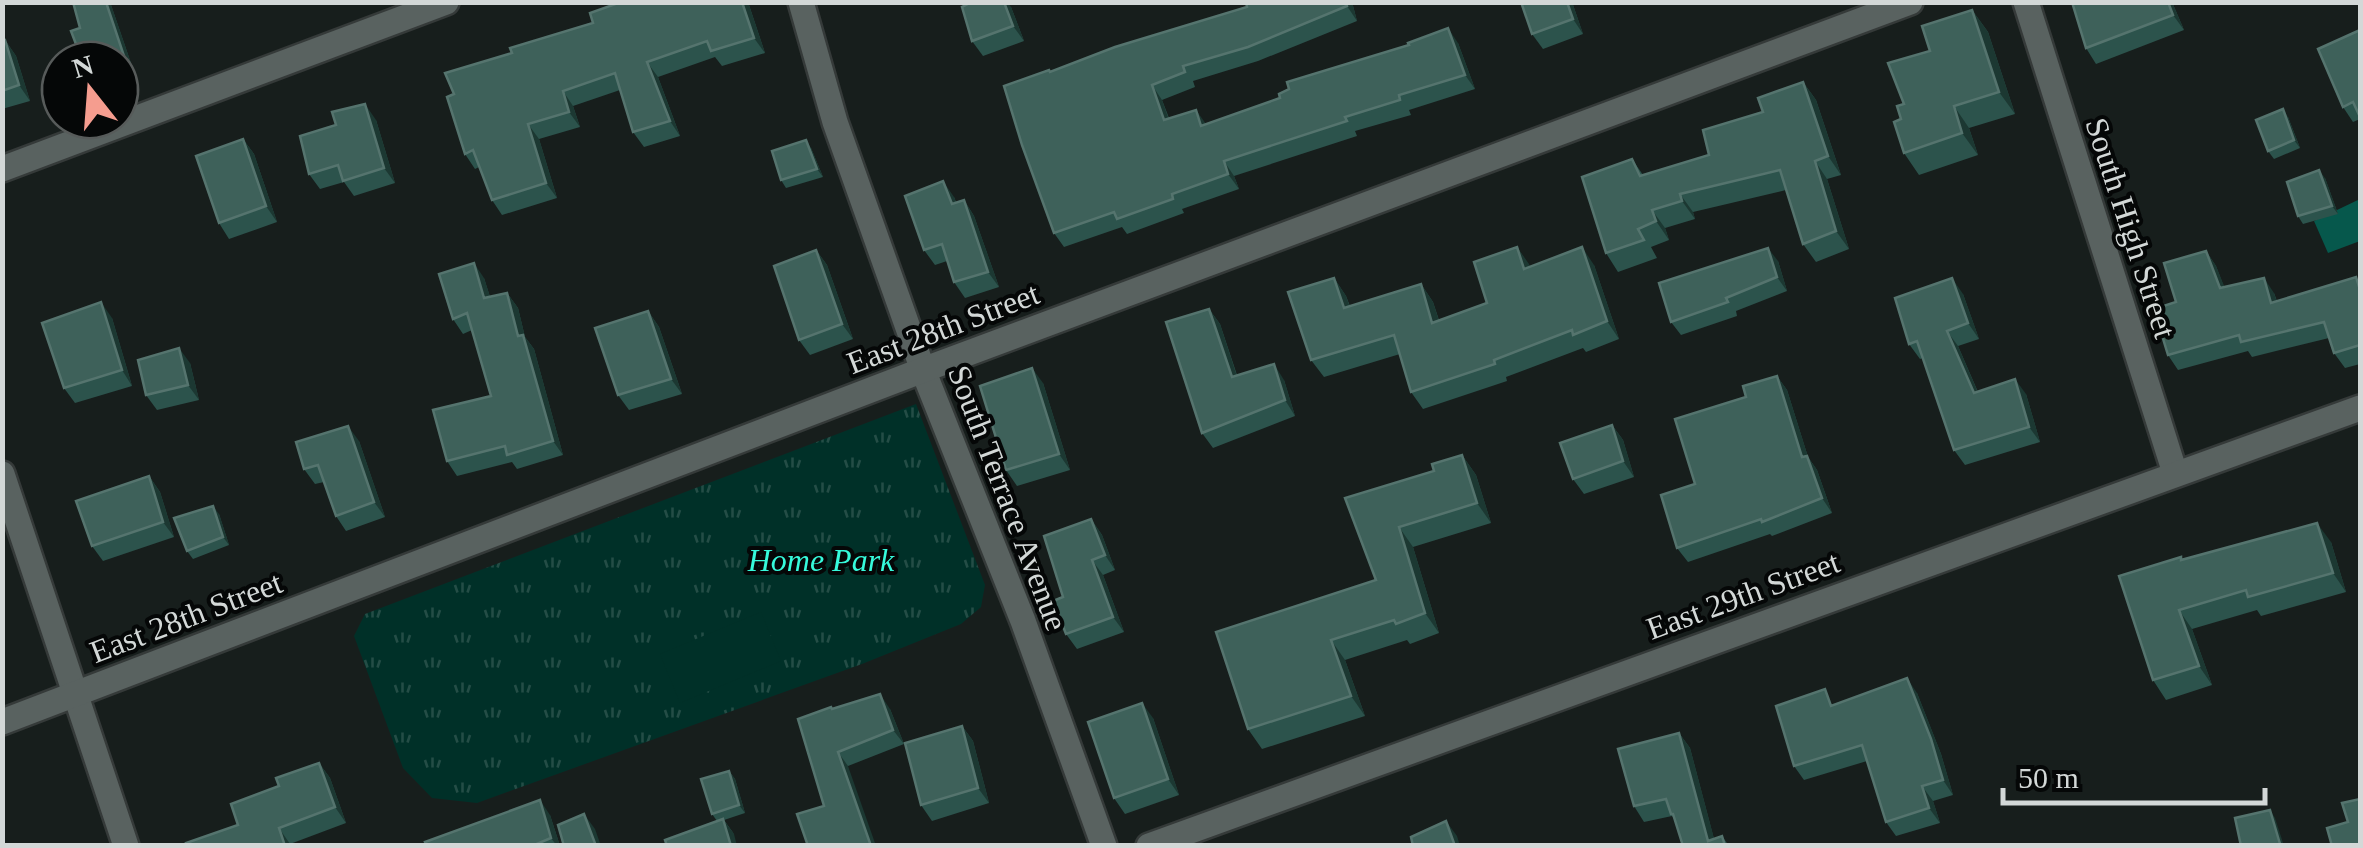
<svg xmlns="http://www.w3.org/2000/svg" width="2363" height="848" font-family="Georgia,serif">
<style>
.grass{fill:url(#grass-tufts)}
.pitch{fill:#003028}
.water{fill:#06584c}
.lines{fill:none;stroke-linecap:round;stroke-linejoin:round}
.street-casing{stroke:#353a39;stroke-width:30}
.street{stroke:#596260;stroke-width:25}
.wall{fill:#2c534c}
.shaded-wall{fill:#1c3832}
.building{fill:#3e615a;stroke:#55746e;stroke-width:2.5}
.labels{text-anchor:middle;stroke-width:8;stroke-linejoin:round;paint-order:stroke}
.street-label{font-size:32px;fill:#d3d8d7;stroke:#050707}
.park-label{font-size:32px;font-style:italic;fill:#36f9db;stroke:#050707}
</style>
<defs>
<pattern id="grass-tufts" width="24" height="20" patternUnits="userSpaceOnUse" patternTransform="scale(2.5)"><rect width="24" height="20" fill="#003028"/><path d="M3 7l-1-3M5 7V3M7 7l1-3M15 17l-1-3M17 17v-4M19 17l1-3" fill="none" stroke="#244d46"/></pattern>
</defs>
<rect width="100%" height="100%" fill="#171e1c"/>
<path class="grass" d="M916 404 985 585 981 607 961 624 862 664 477 803 432 798 403 768 354 636 365 614Z"/>
<path class="pitch" d="M761 612 781 661 680 703 660 654Z"/>
<path class="water" d="M2360 199V241L2328 253 2314 221Z"/>
<g class="lines">
<defs>
<g id="street">
<path d="M801 2 835 122 923 370 1023 621 1104 846"/>
<path d="M2026 2 2175 473"/>
<path d="M2 169 446 2"/>
<path d="M2 474 126 846"/>
<path d="M2 722 923 370 1910 2"/>
<path d="M1149 846 2360 408"/>
</g>
</defs>
<use href="#street" class="street-casing"/>
<use href="#street" class="street"/>
</g>
<g class="wall">
<path d="M110 2 134 72 120 76V60L80 28Z"/>
<path d="M748 2 765 53 722 66 715 57 658 77 680 136 644 147 633 132 620 90 573 106 580 127 539 139 557 198 502 215 492 200 479 167 475 169 465 154 454 94 512 53 593 23Z"/>
<path d="M1352 2 1357 21 1258 61 1193 81 1195 87 1162 100 1169 118 1206 124 1458 43 1475 89 1409 110 1411 115 1355 131 1357 136 1234 176 1239 189 1182 209 1184 213 1127 234 1122 227 1064 247 1054 233 1050 72Z"/>
<path d="M1521 2H1572L1583 34 1543 49 1532 34Z"/>
<path d="M2072 2H2172L2184 30 2096 64 2086 48Z"/>
<path d="M1011 7 1024 41 983 56 972 41Z"/>
<path d="M1972 10 1988 32 2015 114 1969 128 1978 155 1919 175 1904 153 1901 119 1904 104 1930 51Z"/>
<path d="M2360 30V119L2353 122 2343 107Z"/>
<path d="M5 40 16 56 30 101 2 109V41Z"/>
<path d="M1803 82 1816 100 1841 175 1827 179 1849 249 1816 262 1803 244 1786 190 1693 212 1695 219 1665 228 1669 240 1651 247 1657 258 1618 272 1606 253 1632 159 1643 175 1709 155 1763 112Z"/>
<path d="M2288 117 2300 148 2274 159 2268 151Z"/>
<path d="M376 120 395 183 354 196 344 182 320 189 309 174 336 125Z"/>
<path d="M243 139 254 154 277 222 229 239 219 223Z"/>
<path d="M811 148 823 177 786 188 781 180Z"/>
<path d="M2325 178 2338 214 2303 224 2298 216Z"/>
<path d="M954 197 956 202 964 200 974 216 999 287 965 298 954 282 947 261 935 265 924 250Z"/>
<path d="M1517 247 1530 267 1594 265 1619 339 1586 352 1583 348 1506 377 1507 381 1423 409 1411 392 1400 354 1324 377 1311 360 1334 278 1346 296 1350 306 1421 284 1433 302 1439 320 1487 303Z"/>
<path d="M816 250 827 265 853 339 810 355 799 340Z"/>
<path d="M2206 251 2216 266 2224 287 2274 293 2277 301 2360 283V364L2345 368 2334 353 2329 338 2252 357 2248 351 2178 370 2168 355 2176 302Z"/>
<path d="M1778 261 1787 291 1736 311 1737 316 1681 335 1671 322Z"/>
<path d="M484 278 490 297 507 293 518 308 525 337 534 349 563 455 517 469 512 462 457 476 447 461 491 396 472 330 463 334 453 319Z"/>
<path d="M1963 294 1979 339 1958 346 1978 392 2026 394 2040 442 1965 465 1954 450 1923 358 1920 359 1909 344Z"/>
<path d="M1209 309 1220 324 1237 375 1284 380 1295 416 1213 448 1202 433Z"/>
<path d="M648 311 659 327 682 394 629 410 618 395Z"/>
<path d="M112 318 132 386 75 403 64 388Z"/>
<path d="M190 363 199 400 157 410 146 395Z"/>
<path d="M1777 376 1787 390 1808 457 1817 470 1832 513 1772 536 1770 534 1688 562 1677 548 1746 397Z"/>
<path d="M1043 383 1070 470 1017 486 1006 470Z"/>
<path d="M1612 425 1623 440 1634 477 1584 494 1573 479Z"/>
<path d="M359 441 385 517 346 531 336 516 324 482 315 484 304 469Z"/>
<path d="M1462 455 1476 475 1491 523 1413 547 1439 633 1410 644 1407 640 1345 660 1365 716 1262 749 1248 729 1376 580 1345 498 1434 471Z"/>
<path d="M149 476 160 492 174 537 103 561 92 546Z"/>
<path d="M219 514 229 545 193 559 187 551Z"/>
<path d="M1091 519 1102 535 1115 570 1103 575 1124 632 1077 649 1066 634Z"/>
<path d="M2331 542 2346 592 2261 616 2257 610 2192 629 2212 685 2166 700 2153 680 2182 560Z"/>
<path d="M1917 693 1941 754 1953 795 1933 801 1940 823 1896 836 1886 822 1867 761 1804 780 1794 766 1836 704Z"/>
<path d="M833 709H890L904 744 848 766 824 806Z"/>
<path d="M1153 718 1179 795 1125 814 1114 798Z"/>
<path d="M962 726 973 741 989 803 932 821 921 805Z"/>
<path d="M1679 733 1690 748 1714 839 1722 836 1729 846H1683L1675 820 1672 816 1644 822 1634 806Z"/>
<path d="M319 763 330 778 346 823 290 844 238 825 279 786Z"/>
<path d="M729 771 735 779 745 813 724 820 734 834 717 821 712 814Z"/>
<path d="M550 815 560 846H427Z"/>
</g>
<g class="shaded-wall">
<path d="M106 2H110L134 72 125 59Z"/>
<path d="M742 2H748L765 53 754 38Z"/>
<path d="M1004 2H1007L1011 7 1024 41 1013 26Z"/>
<path d="M1346 2H1352L1357 21 1347 6Z"/>
<path d="M1567 2H1572L1583 34 1573 19Z"/>
<path d="M2168 2H2172L2184 30 2173 15Z"/>
<path d="M1972 10 1988 32 2015 114 1999 92Z"/>
<path d="M1448 28 1458 43 1475 89 1465 75Z"/>
<path d="M5 40 16 56 30 101 19 85Z"/>
<path d="M647 62 658 77 680 136 670 121Z"/>
<path d="M1803 82 1816 100 1841 175 1828 156Z"/>
<path d="M1152 85 1162 100 1174 134 1164 120Z"/>
<path d="M563 91 573 106 580 127 569 112Z"/>
<path d="M365 104 376 120 395 183 384 168Z"/>
<path d="M1954 106 1969 128 1978 155 1962 133Z"/>
<path d="M2283 109 2288 117 2300 148 2294 140Z"/>
<path d="M1196 110 1206 124 1201 126Z"/>
<path d="M528 124 539 139 557 198 546 183Z"/>
<path d="M243 139 254 154 277 222 266 206Z"/>
<path d="M806 140 811 148 823 177 817 169Z"/>
<path d="M1224 161 1234 176 1239 189 1228 174Z"/>
<path d="M1815 161 1827 179 1849 249 1836 231Z"/>
<path d="M2319 170 2325 178 2338 214 2332 206Z"/>
<path d="M943 181 954 197 963 219 952 204Z"/>
<path d="M1680 194 1693 212 1695 219 1682 201Z"/>
<path d="M964 200 974 216 999 287 988 272Z"/>
<path d="M1652 210 1665 228 1669 240 1656 221Z"/>
<path d="M1517 247 1529 264 1536 287 1524 269Z"/>
<path d="M1582 247 1594 265 1619 339 1607 321Z"/>
<path d="M1768 248 1778 261 1787 291 1777 277Z"/>
<path d="M816 250 827 265 853 339 842 324Z"/>
<path d="M2206 251 2216 266 2231 303 2220 288Z"/>
<path d="M474 263 484 278 495 312 484 298Z"/>
<path d="M1334 278 1346 296 1356 325 1344 308Z"/>
<path d="M1952 278 1963 294 1979 339 1968 323Z"/>
<path d="M2264 278 2274 293 2282 318 2271 303Z"/>
<path d="M1421 284 1433 302 1445 340 1432 323Z"/>
<path d="M507 293 518 308 525 337 534 349 563 455 553 441 518 336Z"/>
<path d="M101 302 112 318 132 386 122 370Z"/>
<path d="M1209 309 1220 324 1242 392 1232 377Z"/>
<path d="M648 311 659 327 682 394 671 379Z"/>
<path d="M1947 331 1958 346 1985 409 1974 393Z"/>
<path d="M179 348 190 363 199 400 188 385Z"/>
<path d="M1274 364 1284 380 1295 416 1285 400Z"/>
<path d="M1032 368 1043 383 1070 470 1059 454Z"/>
<path d="M1777 376 1787 390 1808 457 1817 470 1832 513 1822 498 1802 457Z"/>
<path d="M2015 379 2026 394 2040 442 2029 427Z"/>
<path d="M1612 425 1623 440 1634 477 1623 461Z"/>
<path d="M348 426 359 441 385 517 374 502Z"/>
<path d="M1462 455 1476 475 1491 523 1477 503Z"/>
<path d="M149 476 160 492 174 537 163 522Z"/>
<path d="M213 506 219 514 229 545 223 537Z"/>
<path d="M1091 519 1102 535 1115 570 1105 555Z"/>
<path d="M2317 523 2331 542 2346 592 2333 573Z"/>
<path d="M1399 527 1413 547 1439 633 1425 613Z"/>
<path d="M1092 560 1103 575 1124 632 1113 617Z"/>
<path d="M2179 610 2192 629 2212 685 2199 666Z"/>
<path d="M1331 640 1345 660 1365 716 1351 696Z"/>
<path d="M1907 678 1917 693 1941 754 1953 795 1943 780Z"/>
<path d="M880 694 890 709 904 744 893 730Z"/>
<path d="M1142 703 1153 718 1179 795 1168 779Z"/>
<path d="M962 726 973 741 989 803 978 788Z"/>
<path d="M1679 733 1690 748 1716 846 1708 841Z"/>
<path d="M838 752 848 766 876 846H871Z"/>
<path d="M319 763 330 778 346 823 335 807Z"/>
<path d="M729 771 735 779 745 813 739 805Z"/>
<path d="M1922 786 1933 801 1940 823 1929 808Z"/>
<path d="M540 800 550 815 560 846H557L551 838Z"/>
<path d="M2270 810 2275 818 2284 846 2280 844Z"/>
<path d="M584 814 595 829 601 846H596Z"/>
<path d="M723 819 734 834 737 846H731Z"/>
<path d="M1446 821 1457 836 1460 846H1455Z"/>
<path d="M279 828 290 844V846H285Z"/>
</g>
<g class="building">
<path d="M73 2H106L125 59 120 61 82 60 71 31 80 28Z"/>
<path d="M621 2H742L754 38 711 51 707 41 647 62 670 121 633 132 615 73 563 91 569 112 528 124 546 183 492 200 473 150 465 154 447 97 454 94 445 73 512 53 510 48 593 23 590 13Z"/>
<path d="M972 2H1004L1013 26 972 41 962 7Z"/>
<path d="M1246 2H1346L1347 6 1248 47 1183 66 1185 72 1152 85 1164 120 1196 110 1201 126 1280 98 1279 94 1289 89 1287 82 1409 45 1408 43 1448 28 1465 75 1399 95 1400 100 1345 117 1347 121 1224 161 1228 174 1172 194 1173 199 1117 219 1114 212 1054 233 1022 145 1004 86 1049 70 1050 72 1115 47 1247 7Z"/>
<path d="M1521 2H1567L1573 19 1532 34Z"/>
<path d="M2072 2H2168L2173 15 2086 48Z"/>
<path d="M1972 10 1999 92 1954 106 1962 133 1904 153 1894 122 1901 119 1897 106 1904 104 1888 63 1930 51 1922 26Z"/>
<path d="M2360 30V117L2353 102 2343 107 2318 49Z"/>
<path d="M5 40 19 85 2 91V41Z"/>
<path d="M1803 82 1828 156 1815 161 1836 231 1803 244 1780 170 1680 194 1682 201 1652 210 1656 221 1638 229 1644 240 1606 253 1582 177 1632 159 1640 176 1709 155 1703 130 1763 112 1758 98Z"/>
<path d="M365 104 384 168 343 181 338 165 309 174 300 136 336 125 332 112Z"/>
<path d="M2283 109 2294 140 2268 151 2256 120Z"/>
<path d="M243 139 266 206 219 223 196 156Z"/>
<path d="M806 140 817 169 781 180 772 151Z"/>
<path d="M2319 170 2332 206 2298 216 2287 182Z"/>
<path d="M943 181 952 204 964 200 988 272 954 282 942 244 924 250 905 196Z"/>
<path d="M1517 247 1524 269 1582 247 1607 321 1573 335 1572 330 1494 360 1495 364 1411 392 1394 335 1311 360 1288 292 1334 278 1344 308 1421 284 1432 323 1487 303 1474 262Z"/>
<path d="M1768 248 1777 277 1726 298 1728 302 1671 322 1659 283Z"/>
<path d="M816 250 842 324 799 340 774 266Z"/>
<path d="M2206 251 2220 288 2264 278 2271 303 2356 277 2360 290V345L2334 353 2324 322 2241 342 2239 335 2168 355 2154 309 2176 302 2164 263Z"/>
<path d="M474 263 484 298 507 293 518 336 523 335 553 441 507 455 505 446 447 461 433 410 491 396 467 313 453 319 439 274Z"/>
<path d="M1952 278 1968 323 1947 331 1974 393 2015 379 2029 427 1954 450 1917 341 1909 344 1895 298Z"/>
<path d="M101 302 122 370 64 388 42 323Z"/>
<path d="M1209 309 1232 377 1274 364 1285 400 1202 433 1166 322Z"/>
<path d="M648 311 671 379 618 395 595 328Z"/>
<path d="M179 348 188 385 146 395 138 360Z"/>
<path d="M1032 368 1059 454 1006 470 980 386Z"/>
<path d="M1777 376 1802 457 1807 456 1822 498 1762 522 1761 519 1677 548 1661 495 1695 484 1675 419 1746 397 1743 386Z"/>
<path d="M1612 425 1623 461 1573 479 1560 443Z"/>
<path d="M348 426 374 502 336 516 318 465 304 469 296 442Z"/>
<path d="M1462 455 1477 503 1399 527 1425 613 1396 624 1394 620 1331 640 1351 696 1248 729 1216 632 1376 580 1345 498 1434 471 1432 464Z"/>
<path d="M149 476 163 522 92 546 76 501Z"/>
<path d="M213 506 223 537 187 551 174 518Z"/>
<path d="M1091 519 1105 555 1092 560 1113 617 1066 634 1053 601 1063 597 1044 536Z"/>
<path d="M2317 523 2333 573 2248 597 2246 590 2179 610 2199 666 2153 680 2119 576 2181 557V560Z"/>
<path d="M1907 678 1931 739 1943 780 1922 786 1929 808 1886 822 1862 745 1794 766 1776 706 1825 689 1831 706Z"/>
<path d="M880 694 893 730 838 752 871 846H808L797 814 824 806 798 719 831 707 832 709Z"/>
<path d="M1142 703 1168 779 1114 798 1088 722Z"/>
<path d="M962 726 978 788 921 805 905 743Z"/>
<path d="M1679 733 1708 841 1722 836 1725 846H1683L1673 814H1671L1666 799 1634 806 1618 749Z"/>
<path d="M319 763 335 807 279 828 285 846H187L186 843 238 825 231 804 279 786 276 778Z"/>
<path d="M729 771 739 805 712 814 701 779Z"/>
<path d="M2360 799V846H2332L2327 828 2348 822 2342 803Z"/>
<path d="M540 800 551 838 532 846H427L425 842Z"/>
<path d="M2270 810 2280 844 2241 846 2235 818Z"/>
<path d="M584 814 596 846H564L558 825Z"/>
<path d="M723 819 731 846H667L665 840Z"/>
<path d="M1446 821 1455 846H1413L1411 837Z"/>
</g>
<g class="labels">
<g class="street-label">
<text transform="translate(2131 228) rotate(72)" y="11">South High Street</text>
<text transform="translate(943 328) rotate(-21)" y="11">East 28th Street</text>
<text transform="translate(1008 498) rotate(69)" y="11">South Terrace Avenue</text>
<text transform="translate(1743 595) rotate(-20)" y="11">East 29th Street</text>
<text transform="translate(186 617) rotate(-21)" y="11">East 28th Street</text>
</g>
<g class="park-label">
<text x="821" y="571">Home Park</text>
</g>
</g>
<rect width="2363" height="848" fill="none" stroke="#d3d8d7" stroke-width="10"/>
<g transform="translate(90 90) rotate(343)"><circle r="48" fill="#050707" stroke="#575b5a" stroke-width="2.5"/>
<path d="M0-8L18 38L0 25L-18 38Z" fill="#f59d8f"/>
<text y="-15" font-size="28" font-weight="bold" text-anchor="middle" fill="#d3d8d7">N</text>
</g>
<path d="M2003 788v15h262v-15" fill="none" stroke="#d3d8d7" stroke-width="5"/>
<text x="2018" y="788" font-size="30" fill="#d3d8d7" stroke="#050707" stroke-width="8" paint-order="stroke">50 m</text>
</svg>
